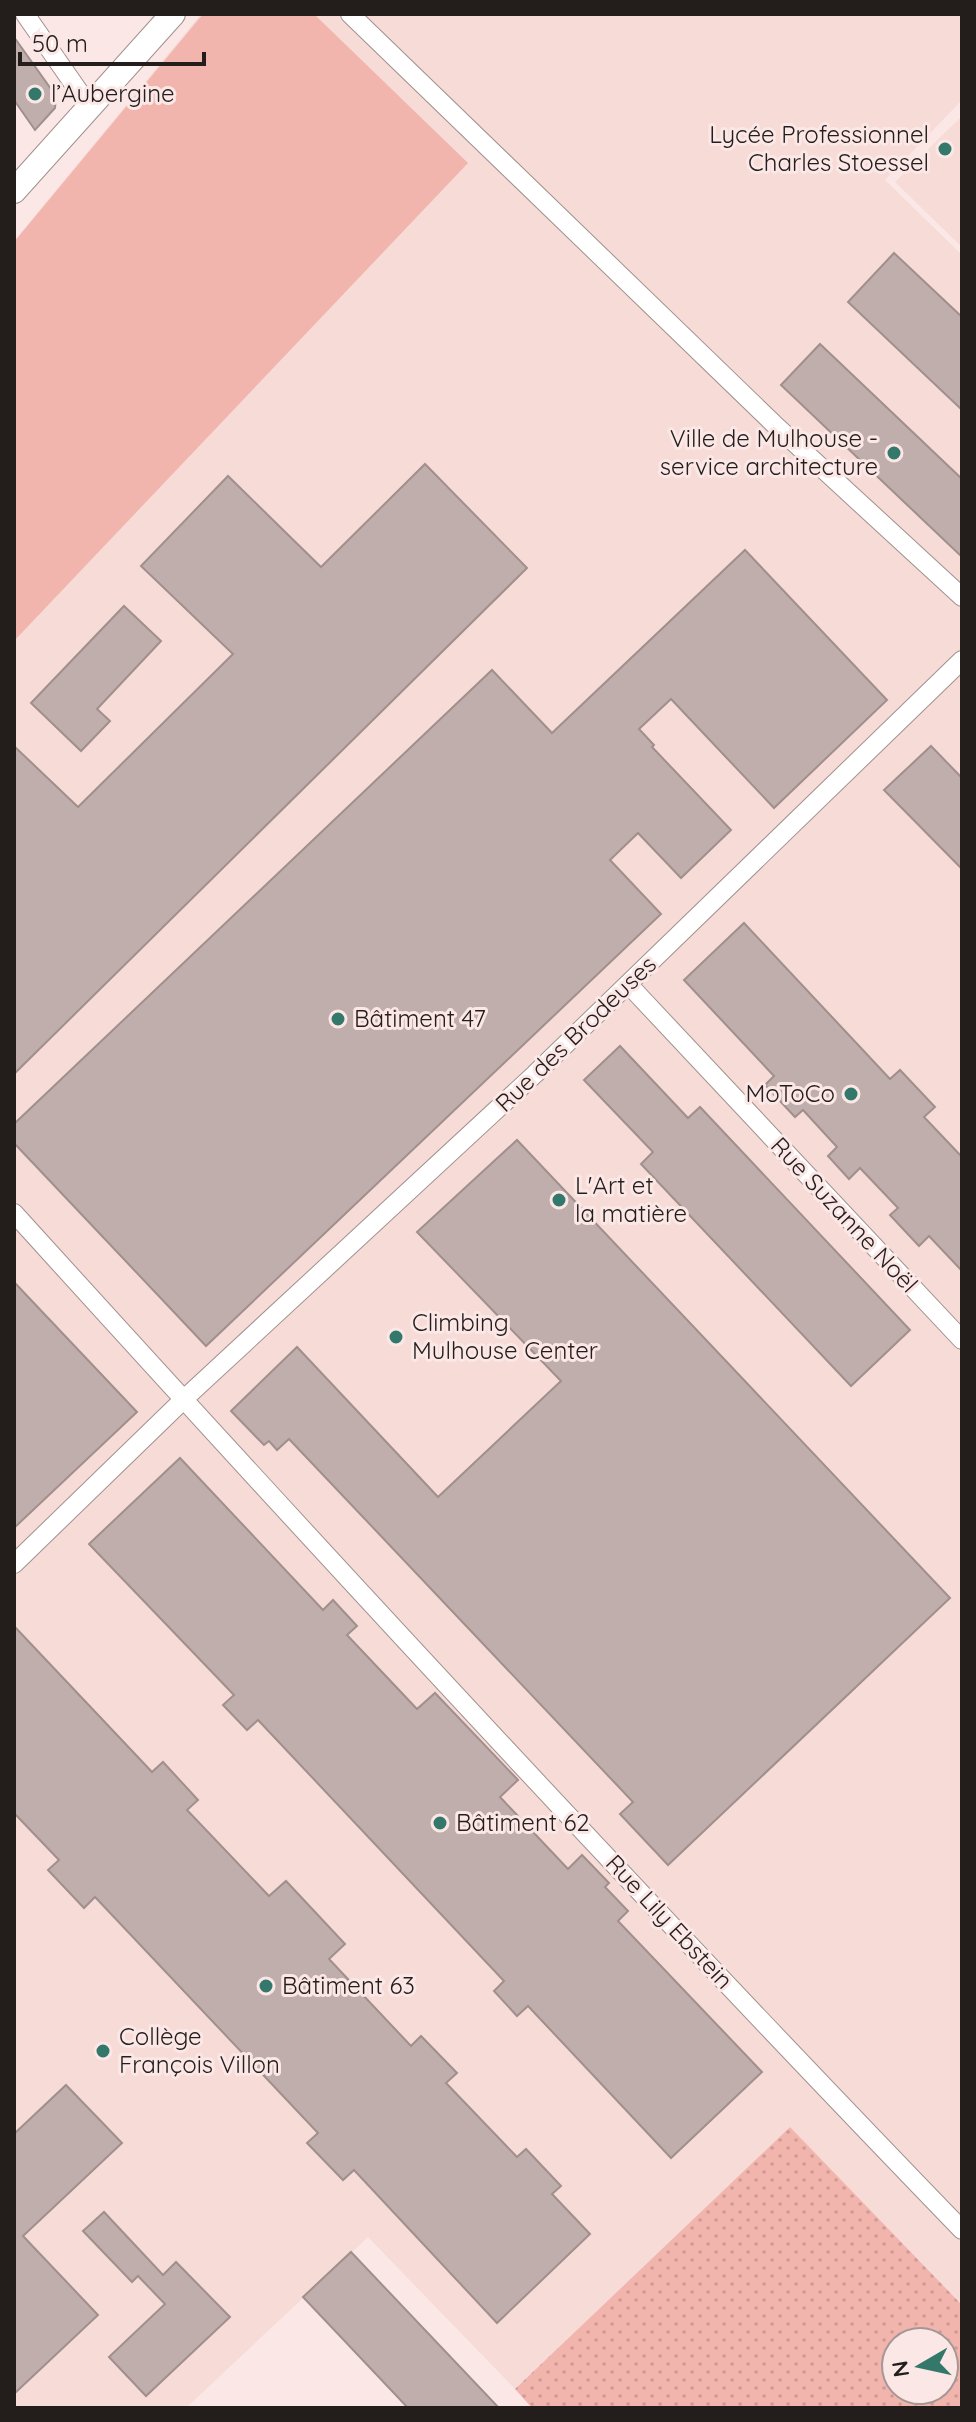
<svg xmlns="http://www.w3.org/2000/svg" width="976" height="2422" font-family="Quicksand,sans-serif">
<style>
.built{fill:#f6dbd7}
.grass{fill:#f2b5ad}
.park{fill:url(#park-dots);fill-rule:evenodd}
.building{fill:#c0aeac;stroke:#a08f8c;stroke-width:2}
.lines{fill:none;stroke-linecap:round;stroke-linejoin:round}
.minor-casing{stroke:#a1918e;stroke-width:20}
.tertiary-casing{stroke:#a1918e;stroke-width:26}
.minor{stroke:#fff;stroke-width:18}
.tertiary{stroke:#fff;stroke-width:24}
.poi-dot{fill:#34786b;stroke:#fbe8e6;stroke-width:3}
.labels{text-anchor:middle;stroke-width:6;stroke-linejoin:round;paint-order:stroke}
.poi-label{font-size:24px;fill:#231d1c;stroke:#fbe8e6;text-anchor:start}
.street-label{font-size:24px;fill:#231d1c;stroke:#fbe8e6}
</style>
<defs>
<pattern id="park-dots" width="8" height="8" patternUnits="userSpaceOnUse" patternTransform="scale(2)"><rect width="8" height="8" fill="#f2b5ad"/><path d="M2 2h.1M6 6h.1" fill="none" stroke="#cf9b94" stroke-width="1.8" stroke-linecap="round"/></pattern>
</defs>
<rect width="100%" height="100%" fill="#fbe8e6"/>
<g class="built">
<path d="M201 14H962V100L885 180 962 255V2305L790 2127 515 2389 368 2237 186 2408H14V241Z"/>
<path d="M962 116V247L895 182Z"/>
</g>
<path class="grass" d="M203 14H314L468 163 14 641V242Z"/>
<path class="park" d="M790 2127 962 2305V2408H532L515 2389ZM896 2342H944V2390H896Z"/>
<g class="building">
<path d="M14 37 56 96 55 108 35 130 14 100Z"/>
<path d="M894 253 962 317V410L848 302Z"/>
<path d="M820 344 962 479V557L781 385Z"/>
<path d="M425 464 527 568 14 1074V746L78 807 233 654 141 566 228 476 321 567Z"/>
<path d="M745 550 887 700 774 808 671 699 639 729 654 745 652 747 731 830 681 878 638 833 610 860 661 914 206 1346 14 1143V1124L492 670 552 733Z"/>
<path d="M124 606 161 641 97 709 110 721 81 751 31 703Z"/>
<path d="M931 746 962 778V869L884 790Z"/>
<path d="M744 923 890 1079 900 1070 935 1107 924 1117 962 1157V1271L929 1236 919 1246 890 1215 898 1208 860 1168 849 1179 828 1156 837 1147 803 1110 795 1117 765 1085 774 1076 684 980Z"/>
<path d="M620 1046 688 1118 700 1107 910 1330 851 1386 641 1164 653 1152 584 1080Z"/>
<path d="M517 1140 950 1598 668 1865 620 1814 633 1802 289 1439 277 1450 269 1441 264 1445 231 1411 297 1347 438 1497 561 1381 417 1232Z"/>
<path d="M14 1282 137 1412 14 1528Z"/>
<path d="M180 1458 323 1610 333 1600 357 1626 347 1635 417 1709 435 1693 518 1780 500 1797 568 1869 582 1855 609 1883 605 1887 628 1911 618 1921 762 2072 671 2158 528 2006 517 2016 494 1991 504 1981 258 1720 247 1730 223 1705 234 1695 89 1544Z"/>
<path d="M14 1626 152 1772 163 1762 198 1800 187 1810 269 1896 286 1881 345 1944 329 1959 411 2046 421 2036 457 2073 446 2083 517 2157 526 2149 561 2186 552 2194 590 2234 497 2323 354 2170 343 2180 307 2143 318 2133 95 1897 84 1908 48 1870 59 1860 14 1813Z"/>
<path d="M66 2085 122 2143 23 2236 98 2315 14 2394V2134Z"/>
<path d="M104 2212 163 2275 176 2262 230 2317 146 2396 109 2357 165 2304 138 2276 132 2282 83 2231Z"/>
<path d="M351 2252 499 2408H408L303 2297Z"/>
</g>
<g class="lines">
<defs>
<g id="minor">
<path d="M25 14 89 106"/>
<path d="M350 14 774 424 962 597"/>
<path d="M628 984 962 1340"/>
<path d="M14 1213C325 1556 640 1897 962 2230"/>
<path d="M14 1564 183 1400 535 1074 962 660"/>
</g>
<path id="tertiary" d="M14 191 173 14"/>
</defs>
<use href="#minor" class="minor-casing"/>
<use href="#tertiary" class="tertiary-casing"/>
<use href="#minor" class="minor"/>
<use href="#tertiary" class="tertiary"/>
</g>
<g class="poi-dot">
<circle cx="35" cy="94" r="8"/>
<circle cx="945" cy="149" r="8"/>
<circle cx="894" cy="453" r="8"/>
<circle cx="338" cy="1019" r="8"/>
<circle cx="851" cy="1094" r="8"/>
<circle cx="559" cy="1200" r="8"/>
<circle cx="396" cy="1337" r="8"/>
<circle cx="440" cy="1823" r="8"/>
<circle cx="266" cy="1986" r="8"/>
<circle cx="103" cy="2051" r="8"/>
</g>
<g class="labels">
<g class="poi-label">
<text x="51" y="102">l’Aubergine</text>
<text x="929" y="143" text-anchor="end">Lycée Professionnel<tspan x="929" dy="28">Charles Stoessel</tspan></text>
<text x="878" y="447" text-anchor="end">Ville de Mulhouse -<tspan x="878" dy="28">service architecture</tspan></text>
<text x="354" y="1027">Bâtiment 47</text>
<text x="835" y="1102" text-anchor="end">MoToCo</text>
<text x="575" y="1194">L'Art et<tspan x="575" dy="28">la matière</tspan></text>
<text x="412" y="1331">Climbing<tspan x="412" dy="28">Mulhouse Center</tspan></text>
<text x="456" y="1831">Bâtiment 62</text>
<text x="282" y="1994">Bâtiment 63</text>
<text x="119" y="2045">Collège<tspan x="119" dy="28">François Villon</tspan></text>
</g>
<g class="street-label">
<text transform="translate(576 1034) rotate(-44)" y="8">Rue des Brodeuses</text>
<text transform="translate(844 1215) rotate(47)" y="8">Rue Suzanne Noël</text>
<text transform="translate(669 1922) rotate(47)" y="8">Rue Lily Ebstein</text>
</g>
</g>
<rect width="976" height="2422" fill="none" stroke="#231d1c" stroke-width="32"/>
<g transform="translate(920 2366) rotate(261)"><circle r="38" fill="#fbe8e6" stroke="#a59795" stroke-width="2"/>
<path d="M0-6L14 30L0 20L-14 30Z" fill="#34786b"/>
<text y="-12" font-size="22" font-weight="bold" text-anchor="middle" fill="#231d1c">N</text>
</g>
<path d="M20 52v12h184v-12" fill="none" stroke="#231d1c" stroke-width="4"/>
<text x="32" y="52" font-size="24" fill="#231d1c" stroke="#fbe8e6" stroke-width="6" paint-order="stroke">50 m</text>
</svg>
